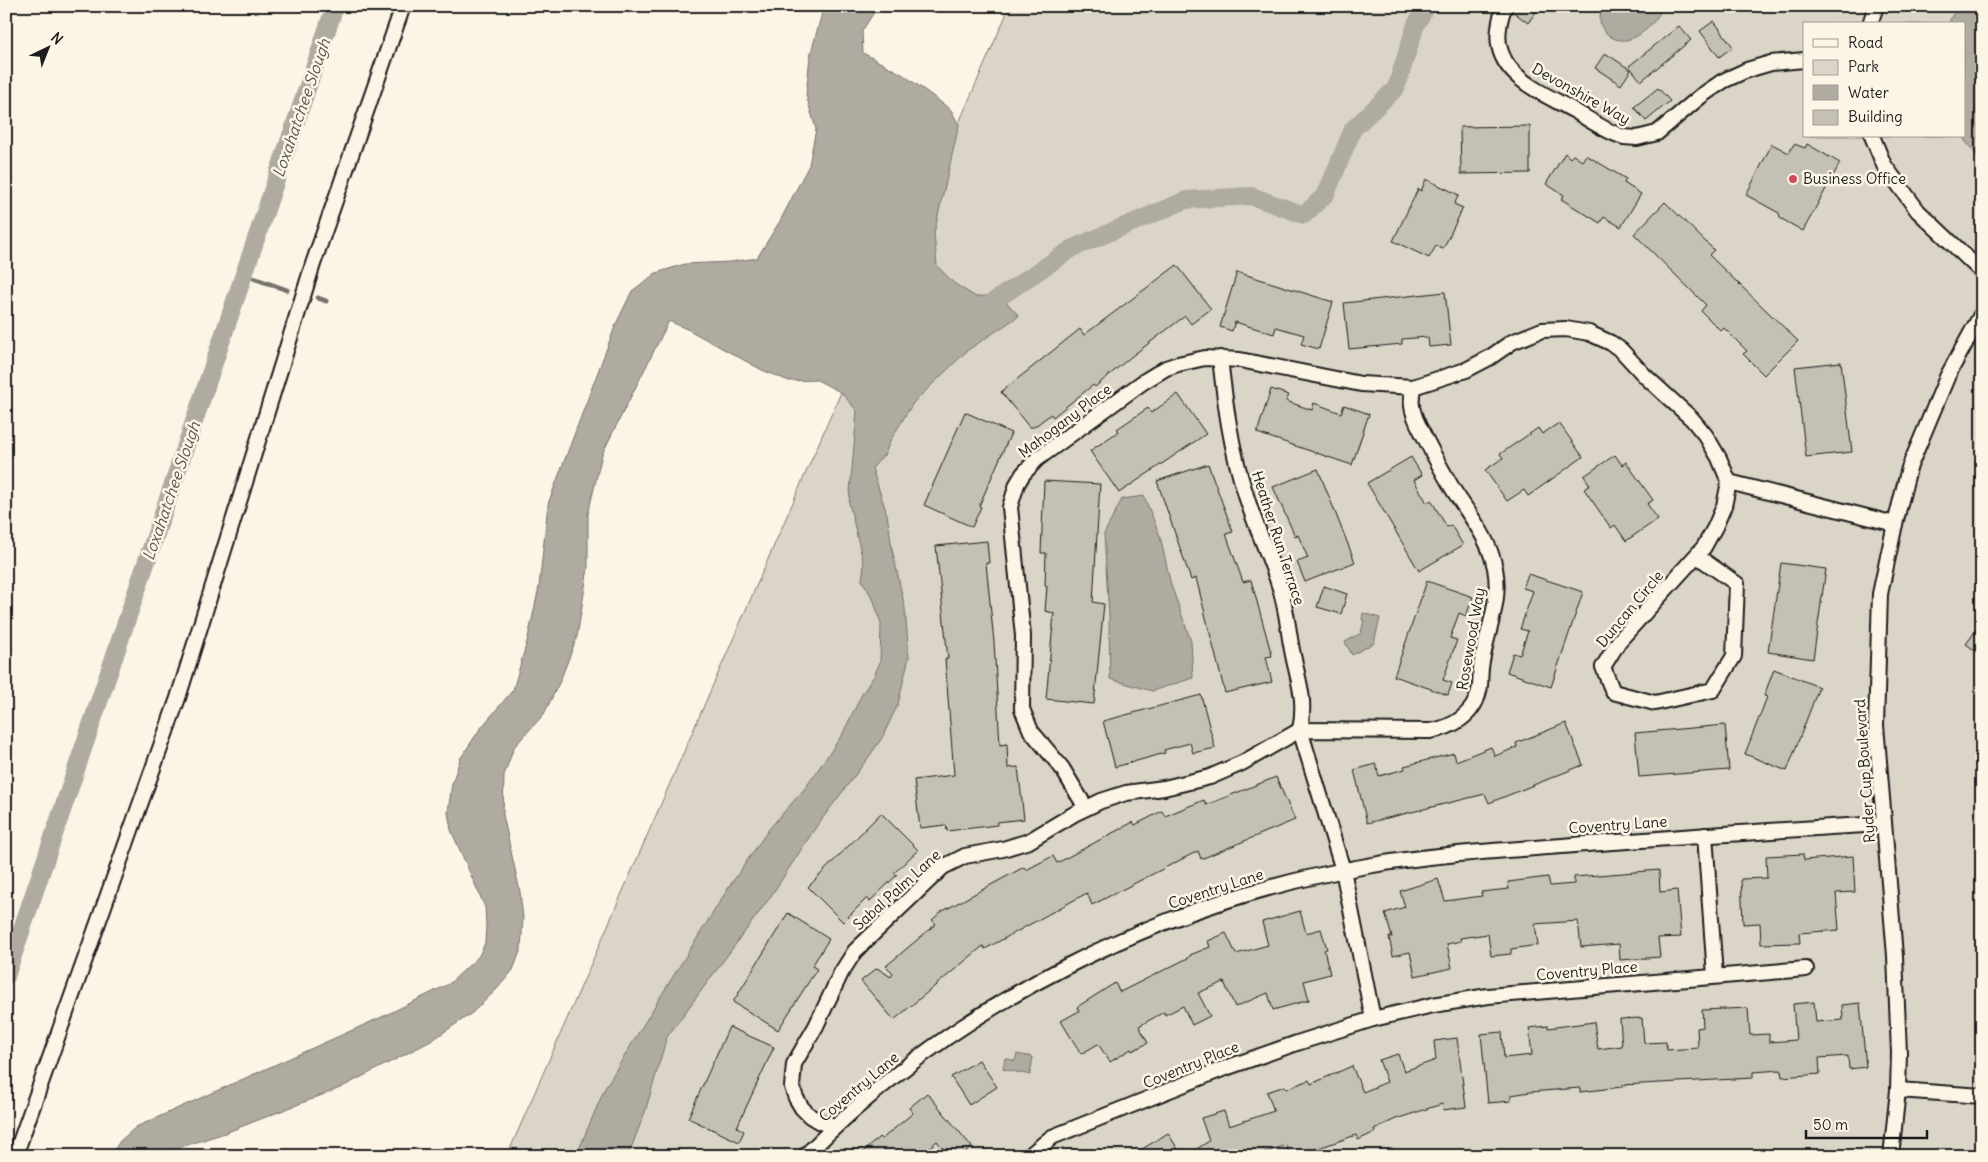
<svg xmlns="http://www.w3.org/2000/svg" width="1988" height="1162" font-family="Delius,sans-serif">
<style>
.green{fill:#dbd5c8;stroke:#7c7872;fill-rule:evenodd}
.water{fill:#b0aba1;stroke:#75726c}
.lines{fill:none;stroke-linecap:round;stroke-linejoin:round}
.stream{stroke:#75726c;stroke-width:5}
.canal{stroke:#b0aba1;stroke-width:18}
.building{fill:#c4c0b3;stroke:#1c1c1c}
.street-casing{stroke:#1c1c1c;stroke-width:18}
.street{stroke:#fcf5e5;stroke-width:14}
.poi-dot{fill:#d1495b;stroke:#fcf5e5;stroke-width:2}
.labels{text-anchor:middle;stroke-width:5;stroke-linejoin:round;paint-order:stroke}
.street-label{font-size:15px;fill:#1c1c1c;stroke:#fcf5e5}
.poi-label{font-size:15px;fill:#1c1c1c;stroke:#fcf5e5;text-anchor:start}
.water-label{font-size:16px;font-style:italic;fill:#575551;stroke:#fcf5e5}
</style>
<rect width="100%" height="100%" fill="#fcf5e5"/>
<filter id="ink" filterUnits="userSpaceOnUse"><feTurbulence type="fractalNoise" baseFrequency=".02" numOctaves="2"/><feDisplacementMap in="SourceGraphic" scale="10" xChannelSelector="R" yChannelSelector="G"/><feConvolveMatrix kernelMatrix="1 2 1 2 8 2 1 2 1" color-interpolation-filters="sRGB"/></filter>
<g filter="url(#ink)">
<path class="green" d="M1010 6H1982V1156H507ZM1804 24H1964V136H1804Z"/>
<g class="water">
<path d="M824 6H878L862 31 863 53 902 74 930 94 951 110 959 125 934 233 937 266 955 284 976 297 999 294 1019 316 968 350 913 403 890 441 885 454 872 468 887 514 892 549 905 608 909 657 898 704 882 738 871 754 816 827 769 899 667 1037 645 1112 628 1156H576L605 1088 659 999 729 887 769 829 806 787 842 735 862 694 874 676 880 662 881 624 874 601 862 580 864 565 849 503 857 411 842 393 817 380 789 381 762 370 689 330 669 321 602 454 588 514V568L577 637 560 681 544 714 514 747 504 775 503 815 520 892 523 918 521 949 513 970 497 989 472 1013 431 1041 340 1088 225 1133 181 1147 163 1156H110L120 1141 136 1127 384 1016 449 984 479 956 485 943 486 926 485 907 451 830 448 812 452 784 460 759 480 729 513 690 528 638 539 587 548 504 616 324 632 291 656 273 685 264 730 262 757 258 780 221 809 165 816 129 806 95 810 56Z"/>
<path d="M1603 6H1663C1655 27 1625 54 1605 32 1598 23 1599 16 1603 6Z"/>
<path d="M1957 6H1982V161L1965 141 1963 136 1964 24H1948Z"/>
<path d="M1144 496 1160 536 1171 585 1191 641 1193 678 1152 691 1110 679 1109 616 1104 534 1122 499Z"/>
<path d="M1363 613 1380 618 1374 643 1352 655 1345 642 1361 633 1364 620H1362Z"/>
<path d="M1017 1054 1033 1057 1030 1075 1003 1069 1005 1058 1015 1061Z"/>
</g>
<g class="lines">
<g class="stream">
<path d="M245 275 287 290"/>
<path d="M318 298 326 301"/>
</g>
<g class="canal">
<path d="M982 309 1073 248 1186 200 1251 196 1304 215 1326 194 1353 129 1396 88 1416 24 1427 6"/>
<path d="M6 976 335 6"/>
</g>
</g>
<g class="building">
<path d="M1514 6H1540L1528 23 1512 11Z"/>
<path d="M1714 21 1733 47 1719 57 1700 31Z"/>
<path d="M1679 26 1691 40 1641 81 1629 66Z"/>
<path d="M1605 53 1631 70 1621 85 1595 68Z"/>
<path d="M1658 88 1670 101 1646 121 1634 107Z"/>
<path d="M1530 126V173L1461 174 1460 127Z"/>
<path d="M1772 144 1789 153 1794 144 1805 148 1807 144 1840 163 1803 231 1780 218 1779 213 1746 195Z"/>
<path d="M1565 153 1570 158 1573 155 1582 161 1586 155 1626 179 1624 183 1641 194 1621 227 1604 217 1600 223 1561 199 1564 195 1546 184Z"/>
<path d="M1426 179 1459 195 1454 204 1463 208 1443 249 1436 246 1429 258 1393 241 1418 189 1421 191Z"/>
<path d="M1665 202 1714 250 1709 255 1798 341 1764 375 1743 354 1747 351 1724 328 1721 331 1701 311 1706 305 1634 234Z"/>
<path d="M1177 265 1211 309 1191 324 1185 316 1132 356 1095 387 1093 385 1053 417 1051 414 1034 427H1029L1001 392 1080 329 1084 335Z"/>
<path d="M1237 272 1333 302 1319 349 1301 344 1304 335 1276 327 1274 334 1235 322 1232 331 1220 327Z"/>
<path d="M1445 292 1451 345 1429 347 1428 337 1402 339V344L1349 349 1344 303Z"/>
<path d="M1841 362 1852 452 1806 457 1795 367Z"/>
<path d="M1271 389 1289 395 1286 401 1312 410 1314 403 1341 413 1344 405 1369 414 1352 465 1257 433Z"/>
<path d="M1178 394 1206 434 1119 493 1090 451 1119 431 1117 429 1148 408 1151 413Z"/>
<path d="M965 412 1011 433 979 506 981 507 972 527 924 505Z"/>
<path d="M1559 423 1583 457 1528 496 1524 490 1507 501 1485 470 1503 458 1500 454 1538 428 1542 434Z"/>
<path d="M1615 455 1622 465 1626 462 1653 500 1647 504 1658 519 1626 541 1615 525 1611 528 1584 489 1590 485 1584 476Z"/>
<path d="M1411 457 1422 475 1414 480 1427 503 1431 500 1447 527 1451 525 1463 545 1419 571 1367 483Z"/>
<path d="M1208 464 1233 532 1226 534 1243 582 1251 580 1272 656 1266 657 1272 682 1225 693 1196 578 1191 580 1157 481Z"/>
<path d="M1318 469 1355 562 1305 582 1297 562 1308 558 1298 535 1295 536 1273 487Z"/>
<path d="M1044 481 1100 484 1093 602 1104 604 1094 704 1046 699 1054 613 1045 611 1047 586H1045L1046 553H1041Z"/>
<path d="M987 541 989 563H986L994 642 1000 745 1007 744 1008 768 1018 767 1024 819 997 822V825L947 831 946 825 920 828 914 780 954 775 945 659H948L936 546Z"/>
<path d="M1781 563 1826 569 1813 659 1768 652Z"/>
<path d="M1528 574 1583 592 1551 687 1507 672 1513 653 1520 655 1528 631 1520 629 1533 591 1523 588Z"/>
<path d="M1427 581 1473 597 1466 616 1459 613 1450 638 1457 640 1443 680 1452 683 1448 695 1394 676Z"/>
<path d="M1324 586 1347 594 1341 614 1317 607Z"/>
<path d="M1982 622V656L1966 644Z"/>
<path d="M1774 669 1819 687 1787 771 1745 754 1767 697 1764 696Z"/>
<path d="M1201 695 1215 748 1193 753 1190 743 1164 750 1165 753 1115 767 1103 721Z"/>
<path d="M1566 723 1583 765 1489 803 1485 794 1367 823 1354 770 1376 764 1379 776 1405 769 1404 766 1454 753 1456 761 1491 747 1495 756 1517 747 1516 743Z"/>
<path d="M1725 725 1729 770 1639 777 1635 733Z"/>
<path d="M1276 777 1295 820 1201 859 1198 851 1092 905 1087 893 985 949 983 946 894 1020 861 981 877 968 891 977 893 973 886 966 936 924 932 920 941 912 1024 867 1026 870 1053 856 1057 863 1133 822 1135 825 1162 811 1165 816 1204 800 1206 805Z"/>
<path d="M881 813 918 850 894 873 897 875 870 901 867 898 843 922 808 887Z"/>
<path d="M1803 854 1804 860 1853 856 1855 892 1836 893 1839 930 1799 933 1800 943 1761 944 1760 923 1743 924 1741 879 1767 878 1766 856Z"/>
<path d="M1659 870 1660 892 1677 890 1681 937 1658 938 1660 957 1620 960 1619 944 1581 947 1578 921 1535 924 1538 945 1511 949V954L1491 956 1488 934 1460 938 1461 941 1447 944 1452 968 1415 976 1410 952 1393 956 1389 937H1392L1385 913 1405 907 1400 891 1438 879 1445 901 1482 896 1481 892 1509 889 1508 882 1548 877 1550 886 1574 884V877Z"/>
<path d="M1300 911 1306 933 1321 929 1327 949 1324 950 1330 974 1304 981 1309 1000 1273 1010 1268 993 1235 1007 1224 982 1198 993 1210 1016 1192 1025 1183 1006 1165 1015 1164 1012 1139 1026 1148 1043 1132 1051 1131 1049 1110 1062 1098 1044 1081 1054 1061 1021 1079 1011 1077 1007 1115 983 1120 992 1190 957V955L1210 947 1208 941 1226 933 1236 954 1268 945 1262 922Z"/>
<path d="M788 913 829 939 812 966 817 969 778 1030 733 1002Z"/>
<path d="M1814 1002 1816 1022 1843 1020 1842 1005 1860 1003 1866 1067 1849 1069 1848 1056 1819 1058 1820 1074 1782 1077 1781 1070 1753 1072V1078L1622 1085V1087L1580 1092V1088L1530 1092 1511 1095V1101L1488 1103 1481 1034 1502 1032 1504 1058 1532 1055 1529 1028 1548 1026V1028L1594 1022 1598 1049 1622 1046 1620 1019 1642 1018 1644 1043 1666 1042 1667 1050 1698 1048 1697 1028 1703 1027 1702 1010 1748 1008 1750 1035 1769 1034V1042L1796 1040 1793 1004Z"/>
<path d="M729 1027 774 1047 737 1127 744 1131 739 1142 688 1118Z"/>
<path d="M1457 1038 1466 1107 1443 1110 1442 1104 1396 1119 1374 1129 1375 1132 1358 1140 1356 1135 1296 1156H1290L1286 1145 1255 1156H1186L1209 1141 1201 1118 1224 1111 1229 1126 1274 1111 1267 1092 1285 1086 1286 1089 1309 1080 1311 1084 1352 1066 1363 1092 1387 1082 1379 1060 1398 1054 1404 1071 1436 1060 1434 1041Z"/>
<path d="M979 1060 997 1087 969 1105 951 1077Z"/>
<path d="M927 1093 972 1147 961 1156H949L937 1141 920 1156H859L879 1137 882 1139 913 1113 909 1108Z"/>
<path d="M1168 1133 1182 1156H1131Z"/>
</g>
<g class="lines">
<defs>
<g id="street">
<path d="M1505 6C1501 14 1500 20 1499 28 1492 74 1541 92 1573 110 1589 119 1606 132 1624 137L1637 138 1657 133 1701 96 1723 81 1747 70 1771 63 1804 60"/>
<path d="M1870 24 1876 6"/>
<path d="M1872 136 1884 165 1918 211 1982 272"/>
<path d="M1220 358C1225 403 1231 449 1245 492 1254 524 1269 554 1279 585 1287 608 1288 632 1293 655 1299 684 1306 700 1300 730L1343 870 1373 1019"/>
<path d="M1697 556 1737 584 1734 656 1713 690 1655 703 1613 692 1603 667 1619 641 1704 547 1715 527 1724 506 1729 482"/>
<path d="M1086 808 1062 768 1031 731 1022 709 1023 636 1010 507 1017 484 1023 474 1037 459 1143 382 1166 368 1178 364 1205 358 1240 360 1361 384 1413 387 1466 370 1489 358 1512 342 1542 330 1566 329 1589 333 1611 343 1621 350 1645 376 1692 419 1706 436 1719 458 1729 482 1895 524"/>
<path d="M1705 835 1715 976"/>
<path d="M1898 1090 1982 1096"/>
<path d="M835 1126 820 1122 810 1116 802 1108 796 1098 792 1087 794 1064 816 1026 841 973 855 951 943 867 965 856 1003 849 1029 841 1074 814 1101 801 1126 793 1164 788 1210 777 1242 763 1300 730 1430 731C1452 728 1474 715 1479 691 1481 684 1480 676 1481 668 1485 634 1502 604 1495 568 1489 538 1470 516 1454 491 1444 474 1434 456 1425 438 1420 428 1413 417 1412 406 1411 400 1412 394 1413 387"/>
<path d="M15 1156 178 698 313 264 403 6"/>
<path d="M805 1156C954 1005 1158 902 1367 866 1439 853 1514 850 1587 844 1686 837 1785 829 1884 824"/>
<path d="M1029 1156 1052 1137 1220 1070 1297 1043 1373 1019 1433 1005 1488 996 1806 969"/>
<path d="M1891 1156 1898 1090 1899 1053 1895 956 1876 725 1880 594 1895 524 1909 468 1948 375 1982 313"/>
</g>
</defs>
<use href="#street" class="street-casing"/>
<use href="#street" class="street"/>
</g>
</g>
<circle class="poi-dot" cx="1793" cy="179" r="5"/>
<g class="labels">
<g class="street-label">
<text transform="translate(1581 94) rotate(29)" y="5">Devonshire Way</text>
<text transform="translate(1065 421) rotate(-37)" y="5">Mahogany Place</text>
<text transform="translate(1278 538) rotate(72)" y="5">Heather Run Terrace</text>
<text transform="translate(1630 609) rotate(-50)" y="5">Duncan Circle</text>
<text transform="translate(1471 639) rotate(-80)" y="5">Rosewood Way</text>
<text transform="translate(1865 771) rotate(-94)" y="5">Ryder Cup Boulevard</text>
<text transform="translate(1618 825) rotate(-4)" y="5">Coventry Lane</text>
<text transform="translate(1216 889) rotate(-18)" y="5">Coventry Lane</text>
<text transform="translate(897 890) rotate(-42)" y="5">Sabal Palm Lane</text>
<text transform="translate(1587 971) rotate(-5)" y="5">Coventry Place</text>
<text transform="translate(1191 1065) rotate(-22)" y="5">Coventry Place</text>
<text transform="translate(859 1087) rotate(-40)" y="5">Coventry Lane</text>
</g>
<g class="poi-label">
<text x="1803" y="184">Business Office</text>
</g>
<g class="water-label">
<text transform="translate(301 108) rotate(-71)" y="6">Loxahatchee Slough</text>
<text transform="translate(171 491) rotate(-71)" y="6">Loxahatchee Slough</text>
</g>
</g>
<rect width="1988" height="1162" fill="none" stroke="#fcf5e5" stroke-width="25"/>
<rect x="12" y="12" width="1963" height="1137" fill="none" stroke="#1c1c1c" stroke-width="2" filter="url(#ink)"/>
<rect x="1803" y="22" width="162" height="115" fill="#fcf5e5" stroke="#a29e95"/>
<rect x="1813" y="39" width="25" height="8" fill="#fcf5e5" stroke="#a29e95"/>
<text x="1848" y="48" font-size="15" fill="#1c1c1c">Road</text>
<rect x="1813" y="60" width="25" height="15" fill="#dbd5c8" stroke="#a29e95"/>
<text x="1848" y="72" font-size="15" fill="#1c1c1c">Park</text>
<rect x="1813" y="85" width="25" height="15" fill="#b0aba1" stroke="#a29e95"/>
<text x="1848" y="98" font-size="15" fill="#1c1c1c">Water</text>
<rect x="1813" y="110" width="25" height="15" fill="#c4c0b3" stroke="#a29e95"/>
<text x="1848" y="122" font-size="15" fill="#1c1c1c">Building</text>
<g transform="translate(48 48) rotate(43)" stroke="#fcf5e5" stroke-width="4" paint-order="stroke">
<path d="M0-4L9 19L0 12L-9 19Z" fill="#1c1c1c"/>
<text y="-8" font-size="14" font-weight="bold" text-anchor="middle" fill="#1c1c1c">N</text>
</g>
<path d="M1806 1130v8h121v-8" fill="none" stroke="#1c1c1c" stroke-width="2.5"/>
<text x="1813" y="1130" font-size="15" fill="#1c1c1c" stroke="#fcf5e5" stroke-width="4" paint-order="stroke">50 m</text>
</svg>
